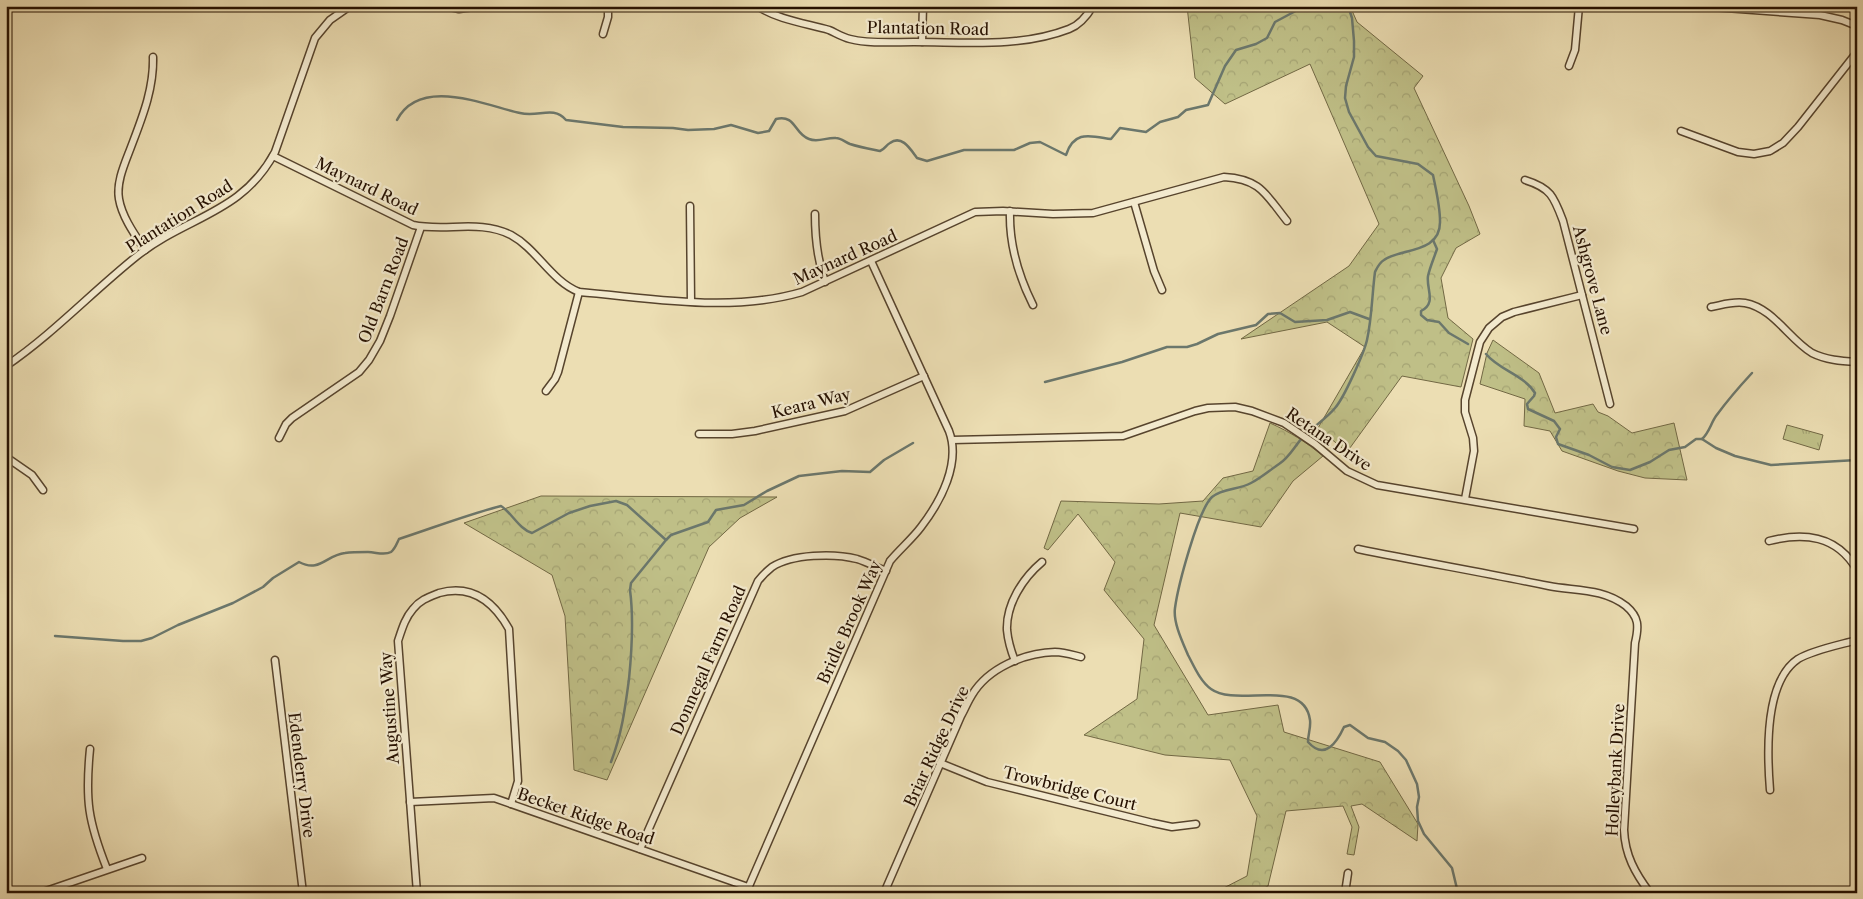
<svg xmlns="http://www.w3.org/2000/svg" width="1863" height="899" font-family="'Libre Caslon Text',serif">
<style>
.grass{fill:url(#grass-tufts);stroke:#726844}
.forest{fill:url(#forest-crowns);stroke:#726844}
.lines{fill:none;stroke-linecap:round;stroke-linejoin:round}
.stream{stroke:#6b776c;stroke-width:2.5}
.minor-casing{stroke:#57442d;stroke-width:9}
.minor{stroke:#f3eace;stroke-width:6}
.labels{text-anchor:middle;stroke-width:4.5;stroke-linejoin:round;paint-order:stroke}
.street-label{font-size:16px;fill:#251000;stroke:#f3eace}
</style>
<defs>
<pattern id="grass-tufts" width="24" height="20" patternUnits="userSpaceOnUse" patternTransform="scale(1.25)"><rect width="24" height="20" fill="#bfbf87"/><path d="M3 7l-1-3M5 7V3M7 7l1-3M15 17l-1-3M17 17v-4M19 17l1-3" fill="none" stroke="#a4a373"/></pattern>
<pattern id="forest-crowns" width="20" height="18" patternUnits="userSpaceOnUse" patternTransform="scale(1.25)"><rect width="20" height="18" fill="#bfbf87"/><path d="M2 6a3 3 0 1 1 6 0M12 15a3 3 0 1 1 6 0" fill="none" stroke="#a4a373"/></pattern>
</defs>
<rect width="100%" height="100%" fill="#ecdeb3"/>
<filter id="stains"><feTurbulence type="fractalNoise" baseFrequency=".004" numOctaves="4"/><feColorMatrix values="0 0 0 0 .2 0 0 0 0 .09 0 0 0 0 .02 0 0 0 .5 -.17"/></filter>
<radialGradient id="worn" r=".72"><stop offset=".6" stop-color="#630" stop-opacity="0"/><stop offset="1" stop-color="#630" stop-opacity=".3"/></radialGradient>
<path class="grass" d="M1787 425 1823 435 1819 450 1783 439Z"/>
<g class="forest">
<path d="M1187 6H1350L1357 22 1423 76 1414 88 1469 206 1480 234 1456 248 1441 278 1448 318 1473 339 1461 387 1402 376 1347 452 1318 428 1365 347 1327 322 1241 339 1349 266 1379 224 1310 64 1225 104 1195 78Z"/>
<path d="M1493 340 1539 373 1555 413 1593 404 1598 412 1608 416 1632 433 1674 423 1687 480 1645 478 1618 471 1562 451 1550 431 1524 426 1525 399 1480 384 1487 353Z"/>
<path d="M1270 423C1290 432 1306 442 1323 456L1293 481 1261 527 1180 513 1154 625 1208 715 1278 705 1284 732 1380 762 1418 824 1417 841 1362 804 1351 806 1359 827 1354 855 1347 854 1352 827 1343 806 1286 811 1268 886 1254 893H1214L1247 876 1257 816 1230 760 1165 755 1084 735 1137 699 1144 639 1104 590 1115 562 1078 514 1048 550 1044 548 1061 501 1159 504 1203 501 1223 478 1253 471Z"/>
<path d="M541 496 777 497 740 518 709 547 607 780 574 770 565 616 552 575 464 523Z"/>
</g>
<g class="lines">
<g class="stream">
<path d="M1348 6 1352 18 1354 41V57L1346 86 1345 98 1349 112 1368 147 1376 156 1418 164 1433 175C1436 190 1440 206 1440 221 1441 254 1400 248 1384 260 1379 263 1377 268 1375 272 1372 294 1372 318 1367 340 1364 353 1344 398 1335 408 1327 418 1313 427 1304 436 1295 445 1290 457 1279 464 1270 470 1261 478 1251 483 1239 490 1223 488 1212 497 1198 510 1178 586 1175 608 1173 622 1182 641 1188 655 1194 666 1200 681 1211 689 1237 708 1304 676 1310 720 1311 728 1308 734 1308 742 1325 761 1337 742 1344 727L1350 725 1368 738 1385 742 1398 751 1406 760 1417 784 1419 797 1417 807 1418 821 1424 834 1452 868 1458 893"/>
<path d="M397 120C420 76 484 105 520 113 538 118 553 105 566 120L623 127 673 128 688 130 714 129 731 125 758 133 769 131 776 119C796 114 794 134 809 139 818 143 827 137 836 138 841 138 845 142 850 144 859 147 870 149 880 151 885 149 886 145 890 143 902 134 911 150 917 158L927 161 964 150H1014L1030 143 1040 142 1066 155C1074 130 1090 136 1111 139L1120 128 1146 132 1160 122 1178 117 1186 110 1208 105 1225 66 1236 50 1256 44 1267 38 1275 22 1305 6"/>
<path d="M1433 240 1437 249C1434 258 1430 267 1428 276 1426 289 1437 303 1421 311V315L1427 320 1439 322 1449 333 1468 344"/>
<path d="M1486 354C1499 370 1524 375 1535 393L1534 396 1527 404 1528 409 1554 421 1560 429 1556 437 1558 444 1589 455 1612 467 1630 470 1650 462 1669 450 1685 447 1696 439H1702L1716 448 1735 456 1771 465 1857 460"/>
<path d="M1045 382 1122 362 1167 347H1187L1197 344 1218 334 1256 325 1268 314 1280 313 1295 322 1327 320 1350 312 1369 319"/>
<path d="M1702 439C1709 433 1711 423 1716 416 1727 401 1739 387 1752 373"/>
<path d="M55 636 123 641H141L152 638 178 625 233 603 263 587 273 578 299 562C320 573 326 555 345 553 352 552 361 552 368 552 376 552 384 556 391 552 395 549 397 543 399 539 433 528 466 515 501 506 512 513 519 529 532 533L569 513 590 506 616 501 627 505 666 540"/>
<path d="M611 762C622 733 625 709 629 679 632 649 634 620 630 590L631 583 666 540 671 535 708 522 716 510 744 505 767 491 799 476 842 471 870 472 884 460 913 443"/>
</g>
<defs>
<g id="minor">
<path d="M446 6 459 9 481 6"/>
<path d="M757 6C779 20 804 23 829 30 836 33 842 37 850 39 870 44 893 42 914 42 965 42 1020 48 1069 29 1080 25 1087 16 1093 6"/>
<path d="M1698 6 1820 15 1842 20 1857 26"/>
<path d="M603 34 608 17V6"/>
<path d="M922 42 923 6"/>
<path d="M1569 66 1575 50 1579 6"/>
<path d="M1681 131 1738 152 1754 154 1770 151 1783 143 1798 127 1857 52"/>
<path d="M273 156 413 225C445 232 480 219 511 235 537 249 551 281 579 292 652 298 730 313 802 292L975 212 1003 211 1053 214 1093 213 1224 177C1261 179 1266 195 1287 221"/>
<path d="M1525 180C1551 188 1554 197 1563 221L1610 404"/>
<path d="M1134 202 1154 271 1162 290"/>
<path d="M690 206 691 301"/>
<path d="M1010 211C1009 245 1018 275 1033 305"/>
<path d="M815 214C815 238 817 259 825 282"/>
<path d="M145 250C135 235 122 217 119 199 116 182 125 163 131 147 142 118 154 89 153 57"/>
<path d="M1711 307C1722 305 1733 301 1745 303 1773 308 1789 339 1812 353 1826 360 1841 361 1857 362"/>
<path d="M6 366C53 334 93 291 137 256 187 216 242 214 275 152L315 38 330 20 350 6"/>
<path d="M546 391 555 379 558 372 579 292"/>
<path d="M699 434H732L755 431 845 411 924 376"/>
<path d="M279 438 286 424 292 418 359 372 369 360 380 341 390 316 421 227"/>
<path d="M952 440 1123 436 1195 411 1208 408 1235 407 1252 411 1284 423 1315 444 1347 471 1377 485 1634 529"/>
<path d="M6 457 32 475 43 490"/>
<path d="M1465 499 1474 451 1473 438 1465 412V400L1480 342 1489 328 1502 317 1514 312 1582 295"/>
<path d="M1769 541C1804 532 1837 535 1857 570"/>
<path d="M1358 549C1422 562 1486 573 1549 586 1575 591 1603 588 1626 606 1639 617 1639 626 1635 643L1624 830C1625 855 1635 873 1650 893"/>
<path d="M275 660 303 893"/>
<path d="M1015 661C1011 651 1008 641 1007 630 1006 604 1023 578 1042 562"/>
<path d="M90 749C85 800 88 821 107 869"/>
<path d="M940 763 987 782 1153 823 1172 827 1196 824"/>
<path d="M1770 790C1767 753 1764 682 1798 659 1813 650 1839 645 1857 640"/>
<path d="M410 802 494 798 748 887"/>
<path d="M640 849 758 581C762 576 767 571 772 567 792 554 834 553 857 559 867 562 876 567 886 571"/>
<path d="M40 893 142 858"/>
<path d="M417 893 398 641C402 629 405 618 413 609 420 600 429 597 439 593 472 584 494 602 509 629L518 781 511 804"/>
<path d="M746 893 890 561C900 549 912 539 921 527 941 501 961 463 949 431L871 261"/>
<path d="M884 893 961 716C965 709 968 701 972 695 988 668 1024 653 1055 652 1064 652 1073 655 1081 657"/>
<path d="M1345 893 1348 873"/>
</g>
</defs>
<use href="#minor" class="minor-casing"/>
<use href="#minor" class="minor"/>
</g>
<g class="labels">
<g class="street-label">
<text transform="translate(928 28) rotate(1)" y="6">Plantation Road</text>
<text transform="translate(367 186) rotate(26)" y="6">Maynard Road</text>
<text transform="translate(179 216) rotate(-32)" y="6">Plantation Road</text>
<text transform="translate(845 257) rotate(-24)" y="6">Maynard Road</text>
<text transform="translate(1593 280) rotate(75)" y="6">Ashgrove Lane</text>
<text transform="translate(383 290) rotate(-69)" y="6">Old Barn Road</text>
<text transform="translate(811 403) rotate(-14)" y="6">Keara Way</text>
<text transform="translate(1329 439) rotate(34)" y="6">Retana Drive</text>
<text transform="translate(849 622) rotate(-66)" y="6">Bridle Brook Way</text>
<text transform="translate(708 660) rotate(-66)" y="6">Donnegal Farm Road</text>
<text transform="translate(389 708) rotate(-94)" y="6">Augustine Way</text>
<text transform="translate(936 746) rotate(-65)" y="6">Briar Ridge Drive</text>
<text transform="translate(1615 770) rotate(-87)" y="6">Holleybank Drive</text>
<text transform="translate(302 775) rotate(83)" y="6">Edenderry Drive</text>
<text transform="translate(1070 788) rotate(14)" y="6">Trowbridge Court</text>
<text transform="translate(586 816) rotate(19)" y="6">Becket Ridge Road</text>
</g>
</g>
<rect width="1863" height="899" fill="none" stroke="#ecdeb3" stroke-width="25"/>
<rect x="8" y="8" width="1848" height="884" fill="none" stroke="#251000" stroke-width="2.5"/>
<rect x="12" y="12" width="1838" height="874" fill="none" stroke="#251000"/>
<rect width="100%" height="100%" filter="url(#stains)"/>
<rect width="100%" height="100%" fill="url(#worn)"/>
</svg>
